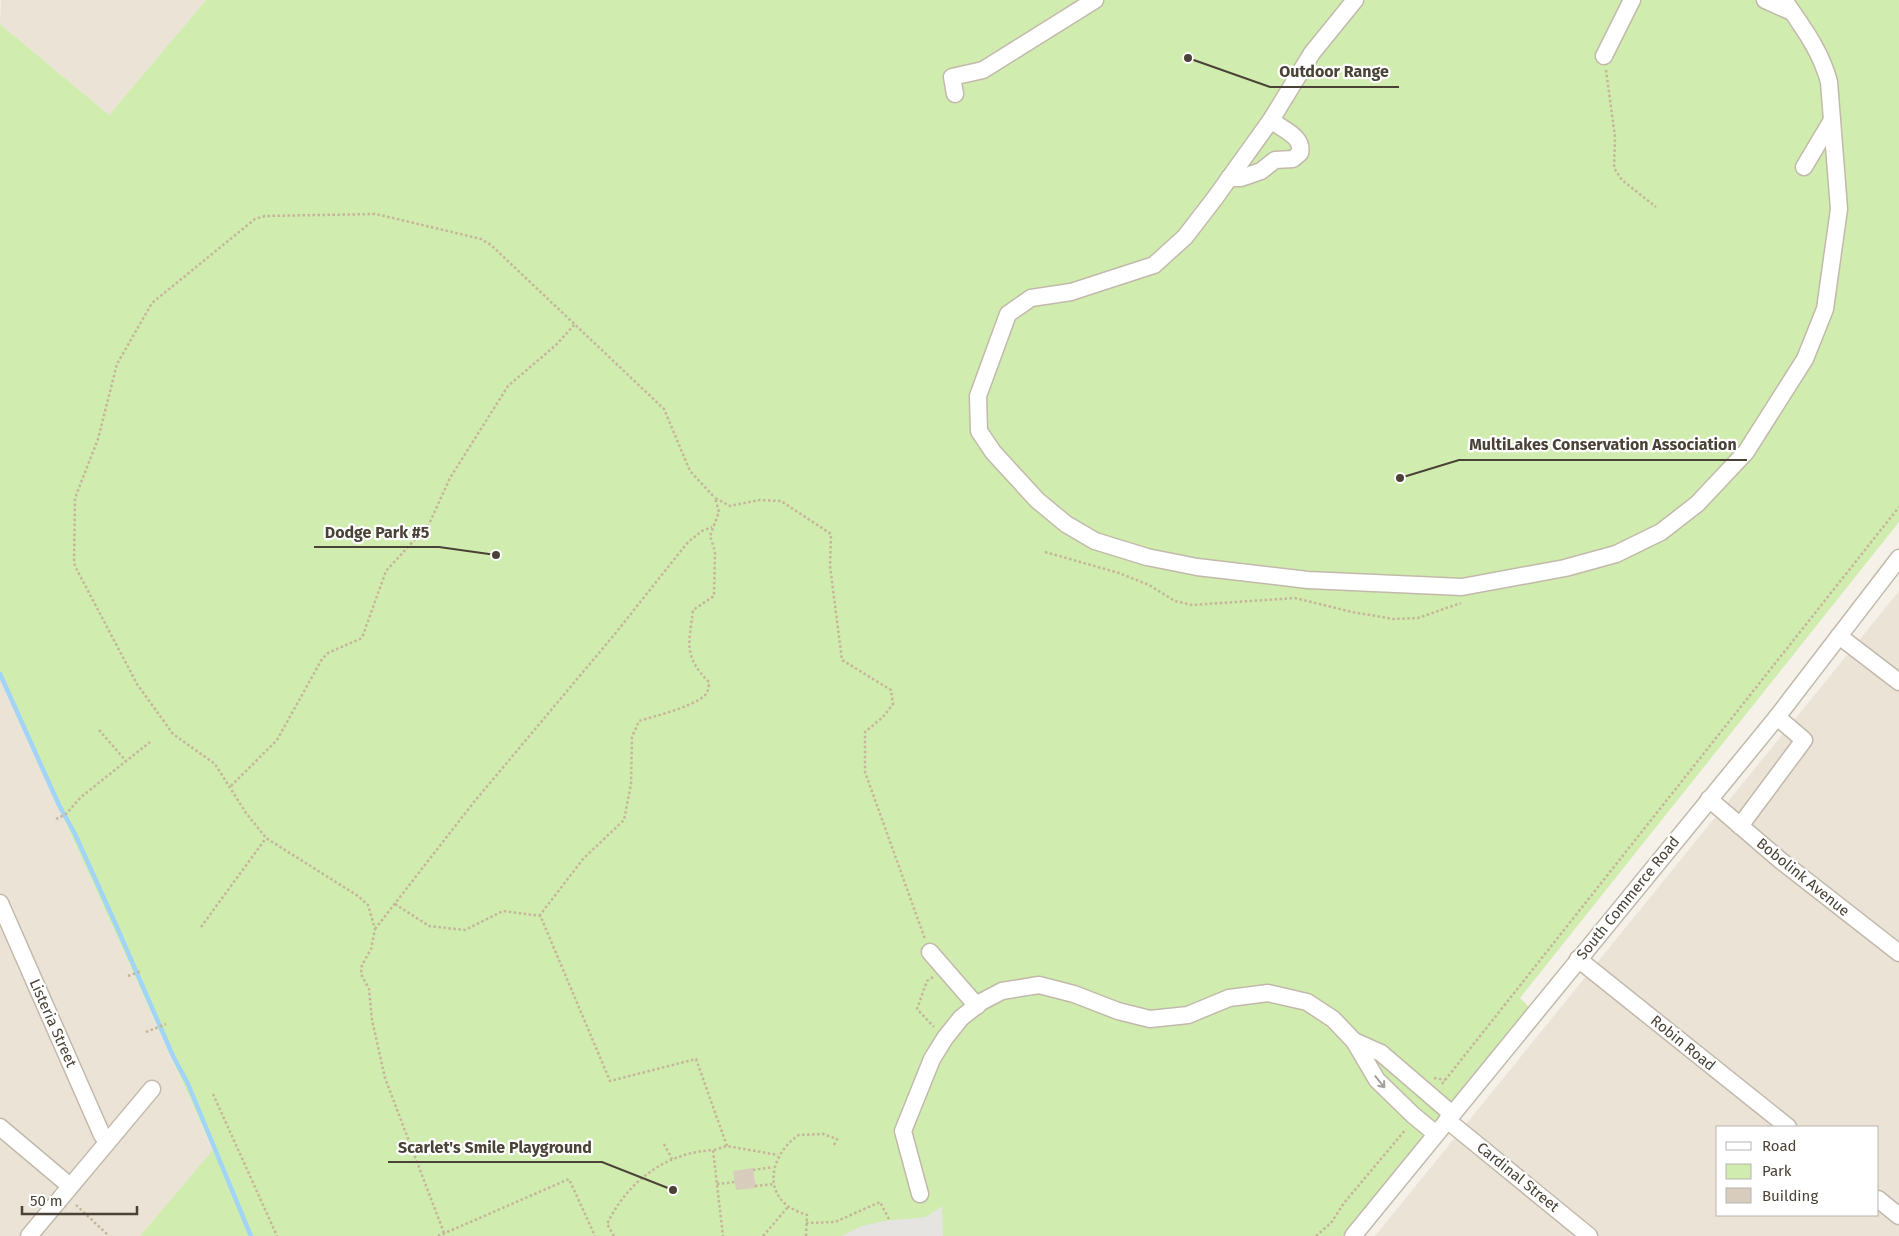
<svg xmlns="http://www.w3.org/2000/svg" width="1899" height="1236" font-family="'Fira Sans',sans-serif">
<style>
.residential{fill:#eae3d6;fill-rule:evenodd}
.green{fill:#d1ecaf}
.parking{fill:#e6e4e0}
.lines{fill:none;stroke-linecap:round;stroke-linejoin:round}
.stream{stroke:#a1d4f6;stroke-width:4.5}
.building{fill:#d8cdbd}
.minor-casing{stroke:#c2b9aa;stroke-width:19}
.path{stroke:#c5b59a;stroke-width:2.5;stroke-dasharray:2.5 2.5;stroke-linecap:butt}
.minor{stroke:#fff;stroke-width:16}
.oneway{stroke:#a4a09a}
.labels{text-anchor:middle;stroke-width:4.5;stroke-linejoin:round;paint-order:stroke}
.street-label{font-size:15px;fill:#4a4236;stroke:#fff}
.leader{fill:none;stroke:#4a4236;stroke-width:2}
.callout-dot{fill:#4a4236;stroke:#fff;stroke-width:2}
.callout-label{font-size:16px;text-anchor:middle;font-weight:bold;fill:#4a4236;stroke:#fff;stroke-width:4.5;stroke-linejoin:round;paint-order:stroke}
</style>
<rect width="100%" height="100%" fill="#f5f1e8"/>
<g class="residential">
<path d="M1 0H206L109 115 0 24Z"/>
<path d="M1899 591V1236H1375ZM1718 1127H1878V1215H1718Z"/>
<path d="M0 677 213 1151 140 1236H0Z"/>
</g>
<path class="green" d="M206 0H1899V522L1520 998 1532 1010 1347 1236H140L213 1150 0 677V24L109 115Z"/>
<path class="parking" d="M942 1206 943 1236H841L862 1226 884 1221 926 1217Z"/>
<g class="lines">
<path class="stream" d="M0 674 59 805 75 834 116 925 173 1056 188 1084 251 1236"/>
</g>
<path class="building" d="M753 1168 756 1188 736 1190 733 1171Z"/>
<g class="lines">
<defs>
<g id="minor">
<path d="M1355 0 1312 53 1271 120 1215 198 1185 237 1154 265 1071 292 1031 298 1008 314 978 396 979 431 993 452 1037 500 1066 524 1095 541 1147 557 1197 567 1308 580 1462 587 1565 568 1616 554 1661 532 1697 504 1746 452 1805 359 1825 309 1839 209 1829 82C1821 51 1802 26 1784 0"/>
<path d="M1765 0 1792 12"/>
<path d="M1604 56 1632 0"/>
<path d="M955 94 952 77 983 70 1095 0"/>
<path d="M1804 167 1832 120"/>
<path d="M1229 178H1241L1261 171 1275 160 1293 159 1300 153C1304 136 1281 129 1271 120"/>
<path d="M1839 636 1899 682"/>
<path d="M1709 799 1780 860 1899 953"/>
<path d="M1740 826 1804 740 1777 717"/>
<path d="M0 903 102 1135 108 1141"/>
<path d="M930 952 977 1006"/>
<path d="M1578 959 1788 1127"/>
<path d="M1354 1041 1381 1053 1452 1114"/>
<path d="M1447 1120 1589 1236"/>
<path d="M0 1127 70 1186"/>
<path d="M920 1194 903 1131 932 1059 945 1038 961 1018 981 1002 1002 991 1039 985 1074 994 1118 1011 1150 1019 1188 1015 1229 998 1268 993 1307 1002 1333 1019 1354 1041 1377 1080 1413 1115 1436 1134"/>
<path d="M1878 1199 1899 1216"/>
<path d="M29 1236 152 1089"/>
<path d="M1353 1236 1777 717 1899 558"/>
</g>
</defs>
<use href="#minor" class="minor-casing"/>
<g class="path">
<path d="M1606 70 1615 137 1614 168 1622 180 1656 207"/>
<path d="M1045 552 1119 573 1149 585 1175 601 1192 605 1295 598 1352 612 1394 619 1418 618 1461 603"/>
<path d="M99 730 126 761"/>
<path d="M231 786 277 740 322 659 328 653 360 639 363 635 386 571 429 524 450 478 508 386 556 345 575 324"/>
<path d="M56 819 66 814 81 797 150 742"/>
<path d="M395 904 429 926 465 930 503 911 541 916"/>
<path d="M201 927 266 838"/>
<path d="M375 929 474 802 614 635 688 542 702 531 712 527"/>
<path d="M128 976 141 971"/>
<path d="M933 977 927 981 917 1009 934 1027"/>
<path d="M146 1032 166 1024"/>
<path d="M1434 1078 1445 1080"/>
<path d="M1442 1084 1899 507"/>
<path d="M213 1094 277 1236"/>
<path d="M664 1144 672 1159"/>
<path d="M727 1146 696 1059 610 1081 540 915 583 859 624 820 631 784 632 737 639 721C655 716 692 707 704 696 708 693 709 687 709 682 683 656 689 644 693 610L714 596 715 551 710 536 719 512 715 498 730 506 759 500 781 501 831 534 830 566 842 660 891 690 893 704 883 717 865 732V772L925 939"/>
<path d="M714 1150 727 1146 778 1155"/>
<path d="M753 1170 773 1167"/>
<path d="M717 1184 735 1182"/>
<path d="M755 1186 775 1184"/>
<path d="M76 1205 109 1236"/>
<path d="M806 1223 835 1222 880 1202 890 1221"/>
<path d="M444 1233 385 1078 372 1020 369 989 361 974 362 965 371 949 375 929 368 905 358 896 266 838 246 813 215 764 173 734 137 684 77 570 74 563 75 498 98 439 117 364 152 303 255 219 265 216 376 214 481 239 491 245 664 409 690 471 715 498"/>
<path d="M438 1236 569 1179 595 1236"/>
<path d="M614 1236 607 1224C628 1181 665 1153 713 1150L723 1236"/>
<path d="M763 1236 788 1207"/>
<path d="M806 1236 807 1215C801 1213 794 1210 789 1207 761 1187 775 1150 799 1135L823 1134 837 1139 834 1145"/>
<path d="M1316 1236 1331 1223 1344 1203 1406 1129"/>
</g>
<use href="#minor" class="minor"/>
</g>
<defs><path id="oneway-shaft" d="M-6 0H5M1.5-3L5.5 0L1.5 3" fill="none" stroke-width="1.6" stroke-linecap="round" stroke-linejoin="round" transform="scale(1.25)"/></defs>
<use class="oneway" href="#oneway-shaft" transform="translate(1380 1082) rotate(51)"/>
<g class="labels">
<g class="street-label">
<text transform="translate(1803 877) rotate(39)" y="5">Bobolink Avenue</text>
<text transform="translate(1628 898) rotate(-51)" y="5">South Commerce Road</text>
<text transform="translate(53 1023) rotate(66)" y="5">Listeria Street</text>
<text transform="translate(1683 1043) rotate(39)" y="5">Robin Road</text>
<text transform="translate(1518 1177) rotate(39)" y="5">Cardinal Street</text>
</g>
</g>
<path class="leader" d="M1188 58L1270 87H1399M1400 478L1459 460H1747M496 555L439 547H314M673 1190L602 1162H388"/>
<g class="callout-dot">
<circle cx="1188" cy="58" r="5"/>
<circle cx="1400" cy="478" r="5"/>
<circle cx="496" cy="555" r="5"/>
<circle cx="673" cy="1190" r="5"/>
</g>
<g class="callout-label">
<text x="1334" y="77">Outdoor Range</text>
<text x="1603" y="450">MultiLakes Conservation Association</text>
<text x="377" y="538">Dodge Park #5</text>
<text x="495" y="1153">Scarlet's Smile Playground</text>
</g>
<rect x="1716" y="1126" width="162" height="90" fill="#ffffff" stroke="#b7b3af"/>
<rect x="1726" y="1142" width="25" height="8" fill="#ffffff" stroke="#b7b3af"/>
<text x="1762" y="1151" font-size="15" fill="#4a4236">Road</text>
<rect x="1726" y="1164" width="25" height="15" fill="#d1ecaf" stroke="#b7b3af"/>
<text x="1762" y="1176" font-size="15" fill="#4a4236">Park</text>
<rect x="1726" y="1188" width="25" height="15" fill="#d8cdbd" stroke="#b7b3af"/>
<text x="1762" y="1201" font-size="15" fill="#4a4236">Building</text>
<path d="M22 1206v8h115v-8" fill="none" stroke="#4a4236" stroke-width="2.5"/>
<text x="30" y="1206" font-size="15" fill="#4a4236" stroke="#ffffff" stroke-width="4" paint-order="stroke">50 m</text>
</svg>
